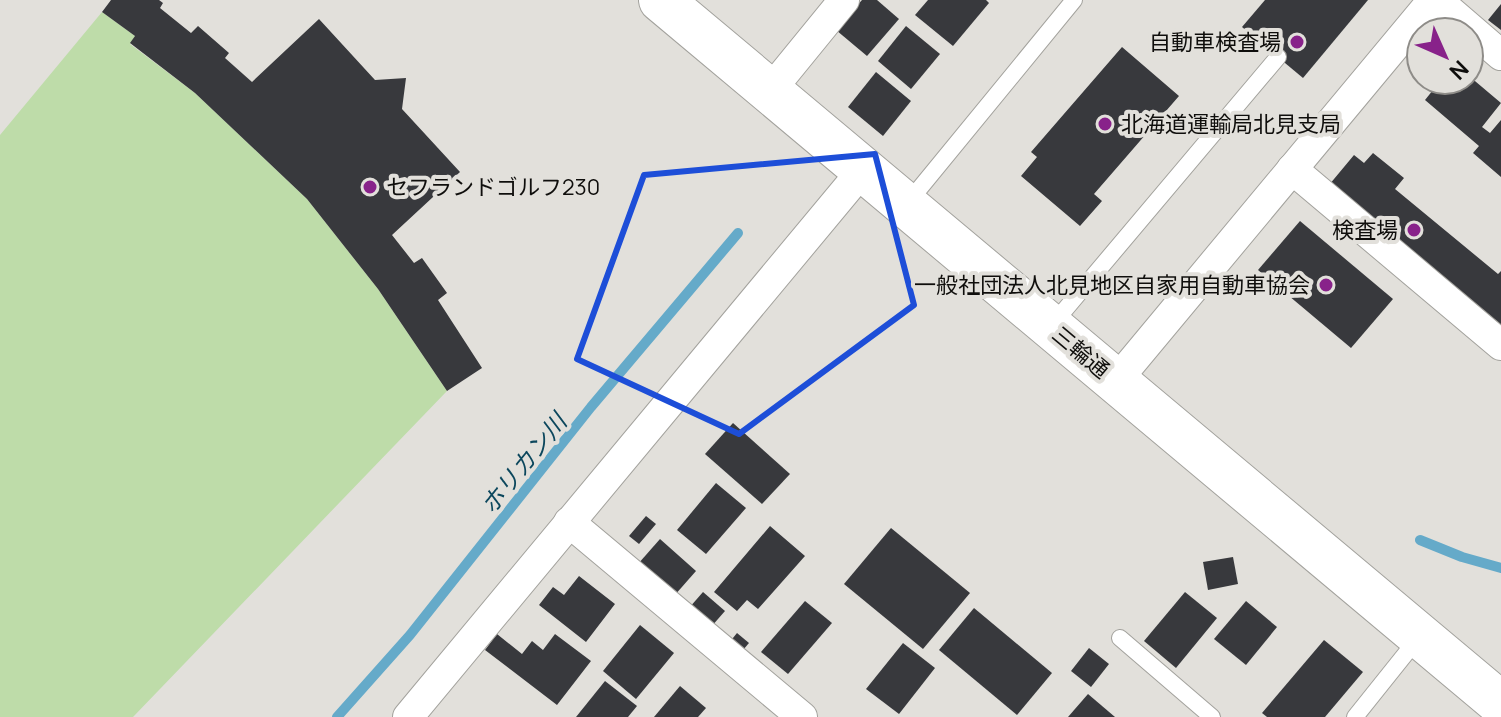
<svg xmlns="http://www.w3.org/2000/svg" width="1501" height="717" font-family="Manrope,'Noto Sans JP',sans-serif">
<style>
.green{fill:#bedca9}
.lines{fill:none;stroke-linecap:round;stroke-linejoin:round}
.stream{stroke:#65aac9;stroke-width:10}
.building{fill:#38393d}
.lane-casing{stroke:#a3a29d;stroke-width:18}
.street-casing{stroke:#a3a29d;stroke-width:32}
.secondary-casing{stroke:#a3a29d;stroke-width:46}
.lane{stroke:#fff;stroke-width:16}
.street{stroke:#fff;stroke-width:30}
.secondary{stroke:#fff;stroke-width:44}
.marked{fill:none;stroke:#1d4ed8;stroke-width:6;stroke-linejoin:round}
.poi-dot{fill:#88228a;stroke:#e2e0db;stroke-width:3}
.labels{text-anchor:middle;stroke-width:8;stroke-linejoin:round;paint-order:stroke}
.poi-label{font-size:22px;fill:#0f0e0c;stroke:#e2e0db;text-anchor:end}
.street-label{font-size:22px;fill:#0f0e0c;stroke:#e2e0db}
.water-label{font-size:24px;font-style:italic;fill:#0c475d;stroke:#e2e0db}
</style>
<rect width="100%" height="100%" fill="#e2e0db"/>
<path class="green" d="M102 12 135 36 130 44 195 93 307 199 378 289 447 391 133 717H0V135Z"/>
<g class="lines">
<g class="stream">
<path d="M1420 540 1462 557 1501 568"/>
<path d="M337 717 410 635 591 407 738 233"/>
</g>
</g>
<g class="building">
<path d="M111 0H159L163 3 160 8 191 33 198 26 229 53 225 58 252 82 319 19 375 80 406 78 402 109 460 172 392 235 414 263 422 258 447 293 438 300 482 368 447 391 378 289 307 199 195 93 130 43 135 36 102 12Z"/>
<path d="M862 0H877L899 19 867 56 836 30Z"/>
<path d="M928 0H986L989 3 953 46 915 15Z"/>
<path d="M1265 0H1368L1303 78 1242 27Z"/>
<path d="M1501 4V30L1488 20Z"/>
<path d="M906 26 940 54 911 89 878 61Z"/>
<path d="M1122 47 1179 96 1094 194 1102 201 1080 226 1021 176 1037 157 1031 152Z"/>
<path d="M876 72 911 101 883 136 848 107Z"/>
<path d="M1469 76 1501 103 1482 127 1490 133 1501 120V177L1473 153 1479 146 1425 100 1441 80H1469Z"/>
<path d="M1373 153 1404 178 1395 189 1498 274 1501 271V327L1329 185 1354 155 1364 163Z"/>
<path d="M1300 221 1393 299 1351 348 1258 270Z"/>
<path d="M733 423 790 474 762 504 705 454Z"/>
<path d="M716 483 746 508 706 554 677 530Z"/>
<path d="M646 516 656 524 639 544 629 536Z"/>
<path d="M770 526 805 556 758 609 747 600 737 611 714 592Z"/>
<path d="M891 528 970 593 923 649 844 584Z"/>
<path d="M660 539 696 571 674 596 638 564Z"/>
<path d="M1233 557 1238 584 1208 590 1203 562Z"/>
<path d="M579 576 615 604 586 642 539 605 553 587 564 595Z"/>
<path d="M703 592 725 611 704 635 682 616Z"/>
<path d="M1185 592 1217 618 1176 668 1144 641Z"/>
<path d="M805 601 832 623 788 674 761 652Z"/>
<path d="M1246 601 1277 627 1246 665 1214 639Z"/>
<path d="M974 608 1052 673 1017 715 939 650Z"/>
<path d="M640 625 674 653 636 699 603 671Z"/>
<path d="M737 633 749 643 730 665 719 655Z"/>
<path d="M497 634 522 654 532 641 543 650 555 634 591 661 557 705 485 650Z"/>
<path d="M1324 640 1363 672 1325 717H1267L1262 713Z"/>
<path d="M903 643 935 668 899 714 866 689Z"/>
<path d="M1089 648 1109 664 1091 687 1071 671Z"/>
<path d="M605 681 637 706 628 717H576Z"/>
<path d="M680 686 706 708 698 717H654Z"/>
<path d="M1088 694 1115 717H1068Z"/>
</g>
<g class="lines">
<defs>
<g id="lane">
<path d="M906 205 1074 0"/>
<path d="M1052 325 1278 57"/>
<path d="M1120 638 1212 717"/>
<path d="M1355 717 1419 637"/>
</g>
<g id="street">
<path d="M1437 0 1501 55"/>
<path d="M769 92 844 0"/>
<path d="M1292 169 1501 345"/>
<path d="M1116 381 1433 0"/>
<path d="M569 522 802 717"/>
<path d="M408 717 862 171"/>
</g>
<path id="secondary" d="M661 0 1501 704"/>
</defs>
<use href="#lane" class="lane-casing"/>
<use href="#street" class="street-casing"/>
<use href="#secondary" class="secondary-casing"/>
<use href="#lane" class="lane"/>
<use href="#street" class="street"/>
<use href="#secondary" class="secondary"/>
</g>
<path class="marked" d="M875 154 914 305 739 434 577 359 644 175Z"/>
<g class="poi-dot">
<circle cx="1297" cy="42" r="8"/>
<circle cx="1105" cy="124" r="8"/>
<circle cx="370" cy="187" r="8"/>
<circle cx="1414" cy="230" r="8"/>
<circle cx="1326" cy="285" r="8"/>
</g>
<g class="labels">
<g class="poi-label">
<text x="1281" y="50">自動車検査場</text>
<text x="1121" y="132" text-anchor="start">北海道運輸局北見支局</text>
<text x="386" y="195" text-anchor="start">セフランドゴルフ230</text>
<text x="1398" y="238">検査場</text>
<text x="1310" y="293">一般社団法人北見地区自家用自動車協会</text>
</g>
<g class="street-label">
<text transform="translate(1081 352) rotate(40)" y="8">三輪通</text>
</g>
<g class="water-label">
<text transform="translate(524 464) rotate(-51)" y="8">ホリカン川</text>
</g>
</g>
<g transform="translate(1445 56) rotate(135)"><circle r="38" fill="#e2e0db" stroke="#8e8c88" stroke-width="2"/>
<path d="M0-6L14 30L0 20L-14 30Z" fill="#88228a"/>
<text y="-12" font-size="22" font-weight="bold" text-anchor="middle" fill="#0f0e0c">N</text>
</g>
</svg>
